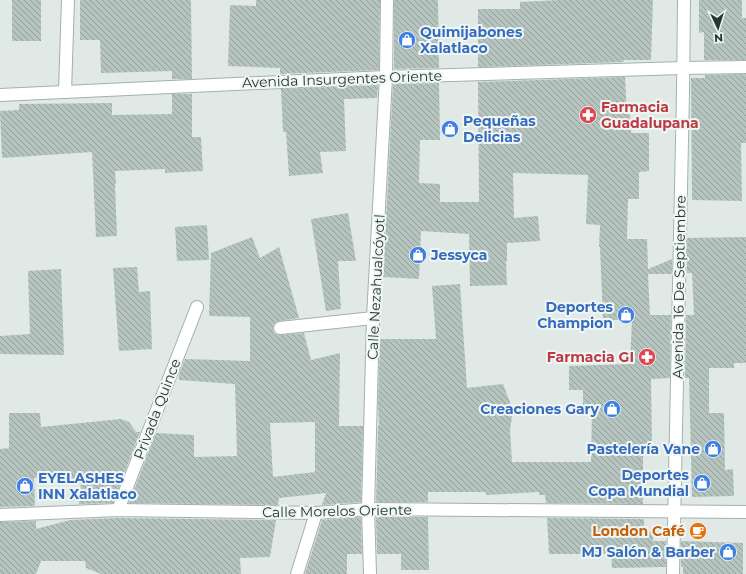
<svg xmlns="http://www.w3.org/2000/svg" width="746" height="574" font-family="Montserrat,sans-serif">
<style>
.building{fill:url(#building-back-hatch);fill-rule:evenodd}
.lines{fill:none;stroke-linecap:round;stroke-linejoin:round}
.minor-casing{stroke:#a4b0ad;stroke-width:14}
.secondary-casing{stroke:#a1b4ae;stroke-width:14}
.minor{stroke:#fff;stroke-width:12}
.secondary{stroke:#fff;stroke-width:12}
.labels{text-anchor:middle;stroke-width:4;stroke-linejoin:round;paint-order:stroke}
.shop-label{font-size:14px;font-weight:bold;fill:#366cbe;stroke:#f0f6f4;text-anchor:end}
.street-label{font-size:14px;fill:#233833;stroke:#f0f6f4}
.health-label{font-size:14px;font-weight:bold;fill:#be3a42;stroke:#f0f6f4;text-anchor:start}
.food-label{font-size:14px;font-weight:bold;fill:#c56008;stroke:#f0f6f4;text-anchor:end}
</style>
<defs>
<pattern id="building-back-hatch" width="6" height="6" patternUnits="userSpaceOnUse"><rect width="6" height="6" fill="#b6c4bf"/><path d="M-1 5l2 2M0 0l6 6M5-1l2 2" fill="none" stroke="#94a09c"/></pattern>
</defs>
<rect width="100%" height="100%" fill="#e0e9e6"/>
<g class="building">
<rect x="12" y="0" width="29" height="41"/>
<path d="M80 0H191L192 79H172V71L101 73 100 40H80Z"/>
<path d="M256 0H380L379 70 280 74V68L228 66 230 5 256 6Z"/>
<path d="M394 0H438L439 68 394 69Z"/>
<path d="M560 0H653L651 60H623L624 62 478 67V9H520V2Z"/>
<path d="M699 0H742V18H746V60H704V32L699 33Z"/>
<path d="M746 74V143H741L742 201 692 200 691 78H705V75Z"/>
<path d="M625 77 627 114H630L631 133H649V171L639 172V199H628L627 239H647L648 269 672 259V274H648L650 315H671L670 378 651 379 652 447H643V504L546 503 545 495H539V492L486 495V492H428V502H376L378 426H379L378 403 380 339H436L432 286 460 284 467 388 503 384 513 410 510 430 512 462H591L592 408H583V390H569V366L630 364 632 320H603L600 247H599L600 225 586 224 588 175 513 173 514 218 538 216 540 241 507 243V261H506L507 285 470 286 469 234 421 231 419 279 383 277 393 84 439 83 440 140H420L419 183 440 184V202H479L478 82Z"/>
<path d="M378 85 377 98 344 99 346 151 320 152 323 173 289 176 286 132H283L281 89Z"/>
<path d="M172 94H192V137H201L203 171 165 173V169L115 171 116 184H115L117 236 96 237 92 152 2 158 0 111 19 110V104L112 103V115L172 114Z"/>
<path d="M348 213 356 261H338L341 309 326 311 311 219Z"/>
<path d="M207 225 209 260 177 261 175 227Z"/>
<path d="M252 237 260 258 279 247 299 318 279 321 276 322 273 325V328L274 333 277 335H281L304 333 311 360 340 353 339 426H363L361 502 322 505 326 493 279 498 278 505 129 503 156 433 194 435V457L237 456 235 384 179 380V374L185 359 250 361V317L209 316 211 253ZM315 422V472L273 477 270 423Z"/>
<path d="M746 237V363H734V368H709V413H724L725 470 733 469 734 496 692 497 689 378H685L686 315H694L692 273H687V238Z"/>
<path d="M137 267 139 292 150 291 152 349 119 351 113 268Z"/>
<path d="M61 269 64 355 0 354V336L30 334 28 271Z"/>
<path d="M9 413H40L41 427 121 419 129 422 136 432H140L113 503 79 504 81 479 34 478 35 506 0 507V449L9 448Z"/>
<path d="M361 517 362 554H347V574H305L322 520Z"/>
<path d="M376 517H428L429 570H401V554H377Z"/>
<path d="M118 518 276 520 270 557 240 558 241 574H101L86 568 85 561H41L36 574H0V522L36 521V529L70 520Z"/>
<path d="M547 518 644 519V531H653V541H666V567L612 568 611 554H549Z"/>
<path d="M681 541 743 543V574H683V567H681Z"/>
</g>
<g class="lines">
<defs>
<g id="minor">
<path d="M65 92 68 0"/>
<path d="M0 95 386 77 683 68"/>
<path d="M280 328 373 318"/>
<path d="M118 510 197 307"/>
<path d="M0 515 118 510 316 513 368 509 746 512"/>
<path d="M297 574 316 513"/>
<path d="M370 574 368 509 373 318 386 77 387 0"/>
</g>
<g id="secondary">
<path d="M683 68 746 67"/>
<path d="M673 574 683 92 684 0"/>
</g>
</defs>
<use href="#minor" class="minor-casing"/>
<use href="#secondary" class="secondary-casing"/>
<use href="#minor" class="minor"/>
<use href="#secondary" class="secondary"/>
</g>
<defs>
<symbol id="shop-disc" viewBox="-11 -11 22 22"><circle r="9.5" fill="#3f7fe0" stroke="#f0f6f4"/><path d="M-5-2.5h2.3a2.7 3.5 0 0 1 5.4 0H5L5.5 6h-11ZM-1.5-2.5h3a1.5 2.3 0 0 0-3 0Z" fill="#fff"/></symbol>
<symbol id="pharmacy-disc" viewBox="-11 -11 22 22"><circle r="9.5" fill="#e0444e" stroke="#f0f6f4"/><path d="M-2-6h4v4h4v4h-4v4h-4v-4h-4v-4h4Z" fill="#fff"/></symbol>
<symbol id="cafe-disc" viewBox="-11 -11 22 22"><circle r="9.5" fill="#e8710a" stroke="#f0f6f4"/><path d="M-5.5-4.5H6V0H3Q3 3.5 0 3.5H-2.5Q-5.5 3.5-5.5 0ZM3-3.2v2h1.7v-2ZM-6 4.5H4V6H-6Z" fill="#fff"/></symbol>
</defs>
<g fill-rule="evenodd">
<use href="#shop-disc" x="397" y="30" width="20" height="20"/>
<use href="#pharmacy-disc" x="578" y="105" width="20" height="20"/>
<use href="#shop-disc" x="440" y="119" width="20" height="20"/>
<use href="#shop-disc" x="408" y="245" width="20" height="20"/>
<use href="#shop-disc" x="616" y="305" width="20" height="20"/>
<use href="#pharmacy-disc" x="637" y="347" width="20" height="20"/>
<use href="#shop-disc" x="602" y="399" width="20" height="20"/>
<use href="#shop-disc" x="703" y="439" width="20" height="20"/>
<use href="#shop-disc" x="692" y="473" width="20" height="20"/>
<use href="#shop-disc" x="15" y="476" width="20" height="20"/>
<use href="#cafe-disc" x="688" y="521" width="20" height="20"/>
<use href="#shop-disc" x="718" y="542" width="20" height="20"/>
</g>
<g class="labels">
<g class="shop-label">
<text x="420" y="37" text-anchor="start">Quimijabones<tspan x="420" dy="16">Xalatlaco</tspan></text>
<text x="463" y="126" text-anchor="start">Pequeñas<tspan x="463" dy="16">Delicias</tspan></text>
<text x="431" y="260" text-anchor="start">Jessyca</text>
<text x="613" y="312">Deportes<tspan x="613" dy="16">Champion</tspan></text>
<text x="599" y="414">Creaciones Gary</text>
<text x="700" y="454">Pastelería Vane</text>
<text x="689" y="480">Deportes<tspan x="689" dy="16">Copa Mundial</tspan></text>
<text x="38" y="483" text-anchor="start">EYELASHES<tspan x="38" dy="16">INN Xalatlaco</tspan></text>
<text x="715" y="557">MJ Salón &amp; Barber</text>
</g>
<g class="street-label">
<text transform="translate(342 79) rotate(-2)" y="5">Avenida Insurgentes Oriente</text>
<text transform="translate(376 287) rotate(-87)" y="5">Calle Nezahualcóyotl</text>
<text transform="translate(679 287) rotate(-89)" y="5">Avenida 16 De Septiembre</text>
<text transform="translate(157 409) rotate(-69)" y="5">Privada Quince</text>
<text transform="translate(337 511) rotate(-1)" y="5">Calle Morelos Oriente</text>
</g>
<g class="health-label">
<text x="601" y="112">Farmacia<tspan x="601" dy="16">Guadalupana</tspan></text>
<text x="634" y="362" text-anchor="end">Farmacia GI</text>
</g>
<g class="food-label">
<text x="685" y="536">London Café</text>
</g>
</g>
<g transform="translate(718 28) rotate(176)" stroke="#f0f6f4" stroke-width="3" paint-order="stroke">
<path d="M0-3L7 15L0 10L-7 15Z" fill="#233833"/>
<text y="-6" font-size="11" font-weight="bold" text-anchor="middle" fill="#233833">N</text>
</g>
</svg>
